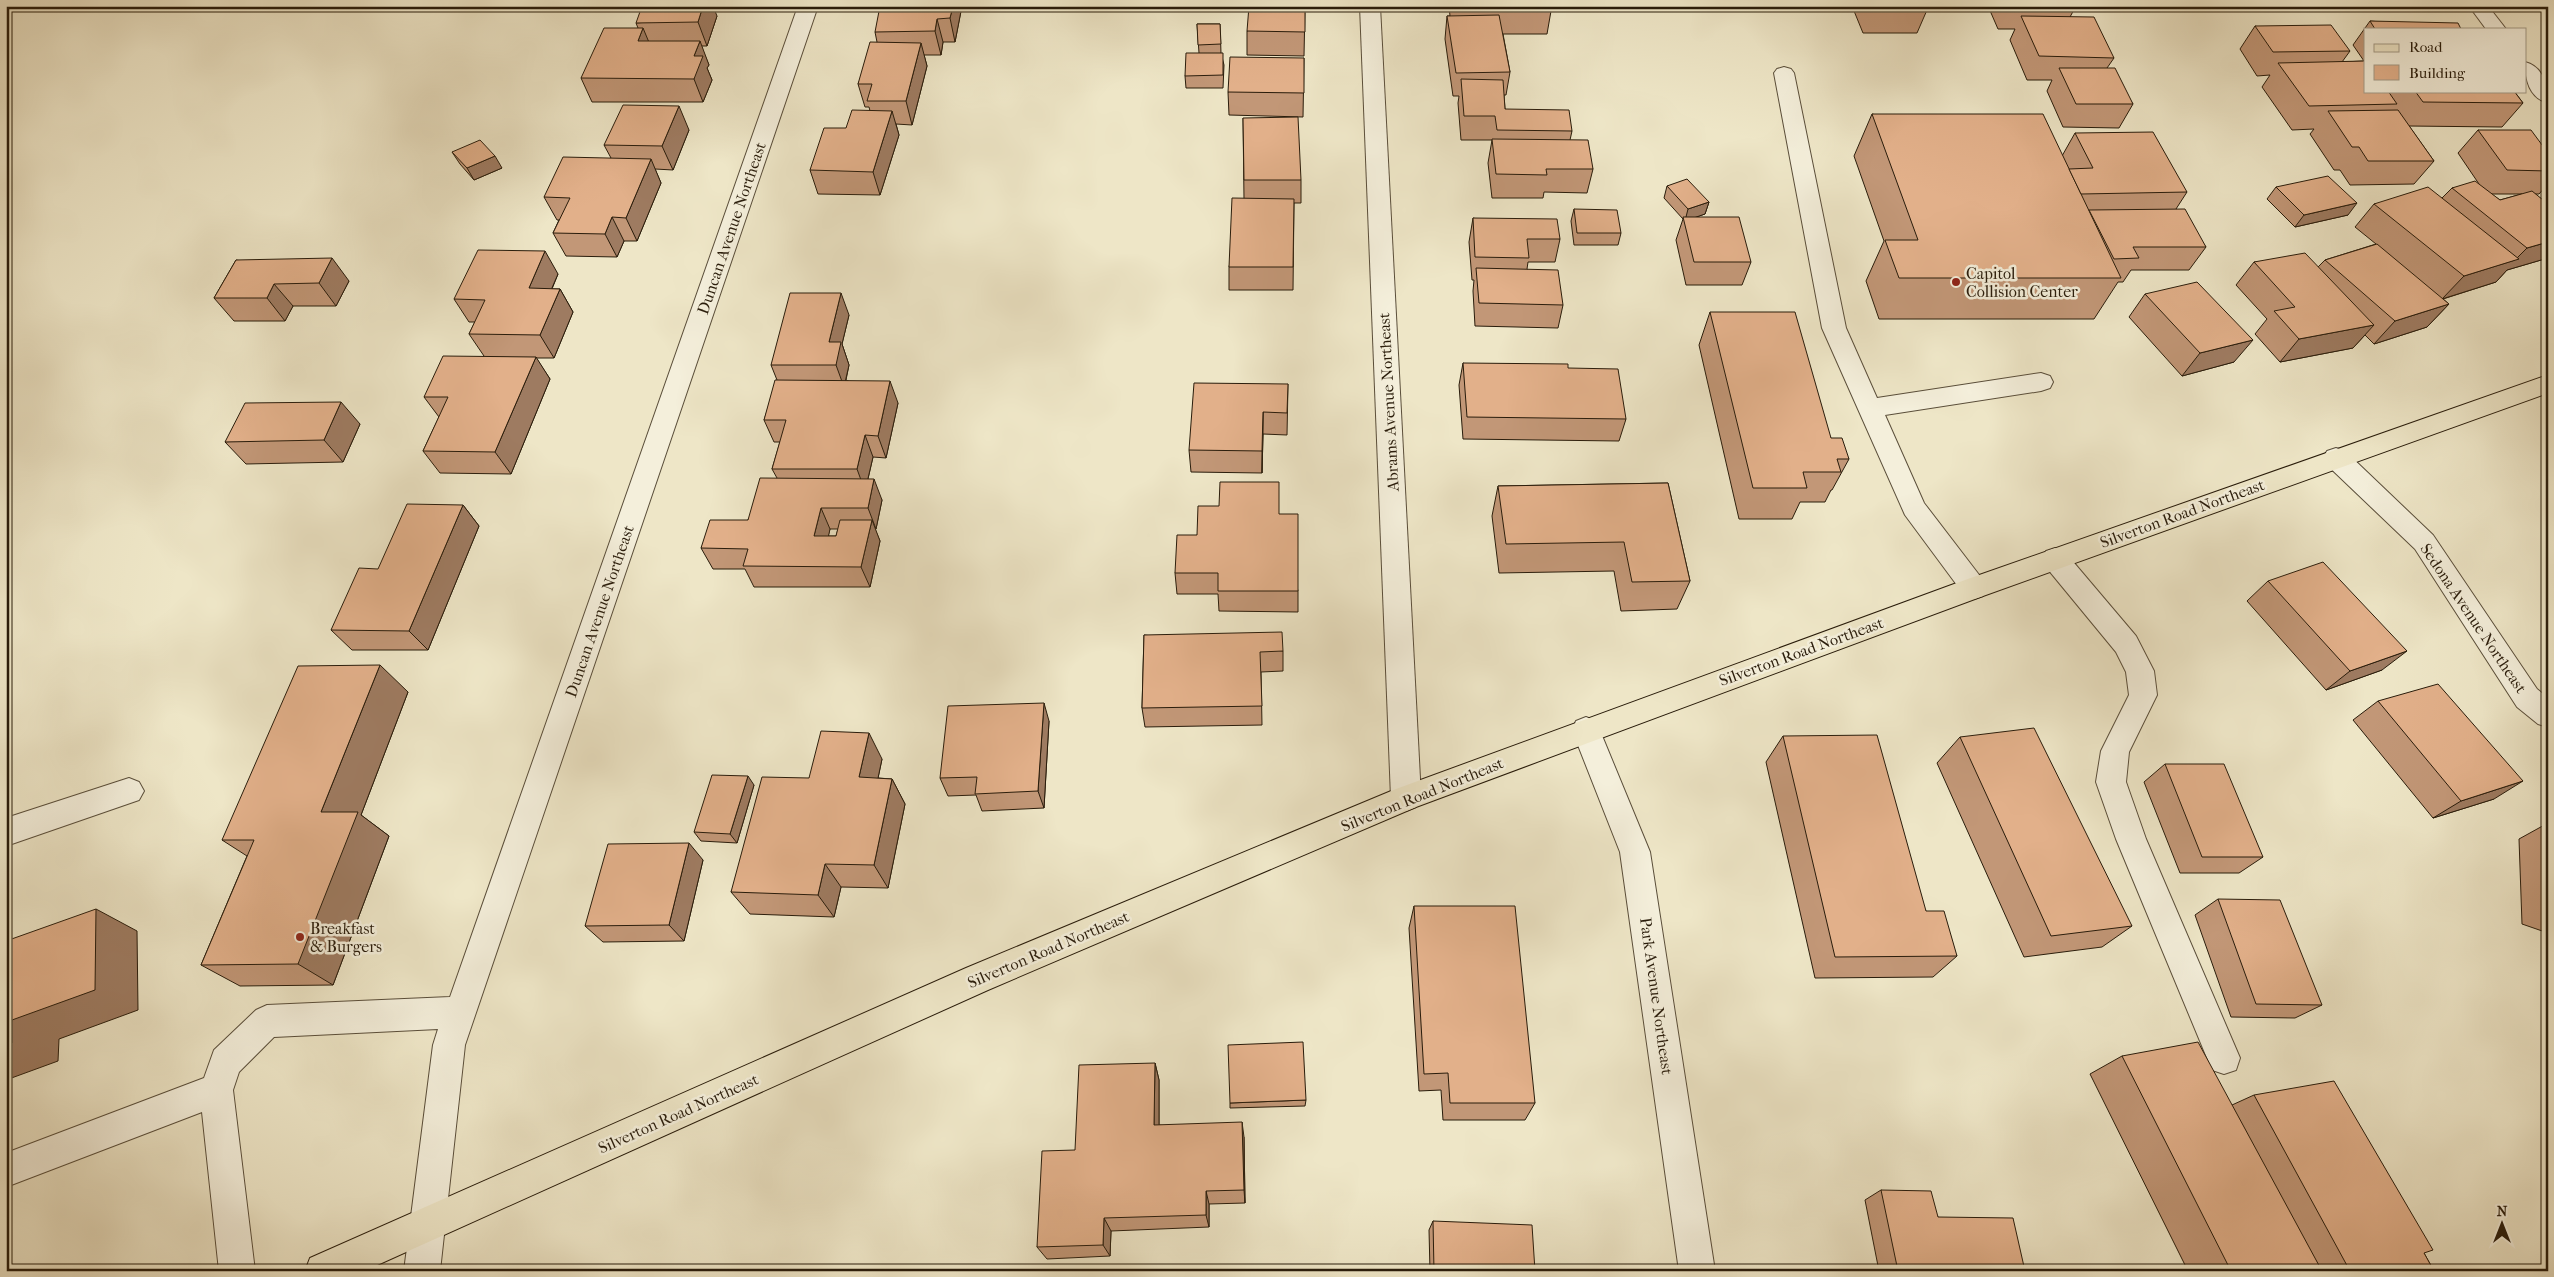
<svg xmlns="http://www.w3.org/2000/svg" width="2554" height="1277" font-family="'IM FELL French Canon',serif">
<style>
.lines{fill:none;stroke-linecap:round;stroke-linejoin:round}
.minor-casing{stroke:#5a4e3a;stroke-width:2}
.major-casing{stroke:#291c0b;stroke-width:2}
.minor{fill:#f4efdb;fill-rule:evenodd}
.major{fill:#eee6c7;fill-rule:evenodd}
.wall{fill:#c29777;stroke:#291c0b;fill-rule:evenodd}
.shaded-wall{fill:#9e7b61;stroke:#291c0b}
.building{fill:#e2b08a;stroke:#291c0b}
.poi-dot{fill:#8f2418;stroke:#f4efdb;stroke-width:2}
.labels{text-anchor:middle;stroke-width:5;stroke-linejoin:round;paint-order:stroke}
.street-label{font-size:16px;fill:#291c0b;stroke:#f4efdb}
.poi-label{font-size:16px;fill:#291c0b;stroke:#f4efdb;text-anchor:start}
</style>
<rect width="100%" height="100%" fill="#eee6c7"/>
<filter id="stains"><feTurbulence type="fractalNoise" baseFrequency=".004" numOctaves="4"/><feColorMatrix values="0 0 0 0 .2 0 0 0 0 .09 0 0 0 0 .02 0 0 0 .5 -.17"/></filter>
<radialGradient id="worn" r=".72"><stop offset=".6" stop-color="#630" stop-opacity="0"/><stop offset="1" stop-color="#630" stop-opacity=".3"/></radialGradient>
<g class="lines">
<defs>
<g id="minor">
<path d="M798 6H818L465 1045 440 1271H404L433 1045 438 1029 274 1037 239 1072 233 1090 255 1271H219L202 1112 6 1187V1153L204 1078 214 1050 256 1010 267 1005 450 997Z"/>
<path d="M1360 6H1380L1421 798 1416 807 1406 811 1396 807 1391 798Z"/>
<path d="M2469 6H2488L2506 29H2486Z"/>
<path d="M2525 62C2544 67 2548 87 2548 103 2529 98 2525 79 2525 62Z"/>
<path d="M1784 67 1791 69 1794 73 1846 328 1877 398 2041 373 2050 376 2053 382 2050 388 2041 391 1885 415 1924 503 1983 580 1987 588 1983 596 1974 599 1965 596 1905 515 1822 328 1774 73 1777 69Z"/>
<path d="M2336 448 2345 451 2433 535 2537 689 2548 698V727L2538 724 2517 707 2415 549 2327 465 2323 458 2327 451Z"/>
<path d="M2055 548 2064 551 2136 636 2154 671 2157 695 2129 752 2126 782 2146 839 2240 1058 2236 1070 2224 1074 2212 1070 2116 839 2096 782 2101 751 2129 695 2126 672 2116 652 2046 567 2042 559 2046 551Z"/>
<path d="M1586 717 1596 721 1650 852 1715 1271H1679L1620 852 1572 730 1576 721Z"/>
<path d="M129 778 139 782 144 791 139 800 6 846V818Z"/>
</g>
<path id="major" d="M2548 375V393L1983 596 1416 807 988 990 364 1271H305L310 1258 966 968 1396 789 1965 580Z"/>
</defs>
<use href="#minor" class="minor-casing"/>
<use href="#major" class="major-casing"/>
<use href="#minor" class="minor"/>
<use href="#major" class="major"/>
</g>
<g class="wall">
<path d="M962 6 955 42H943L941 55H924L927 66 912 125 896 124 899 135 880 195 818 194 810 170 846 128 870 111 869 107H865L858 84 877 42 875 32Z"/>
<path d="M1305 6 1304 56 1247 55V31Z"/>
<path d="M1449 6H1550L1551 11 1547 34H1503L1510 72 1506 95H1504L1505 109 1572 131 1570 140 1593 169 1587 193 1544 192 1543 198H1492L1488 163 1492 140H1461L1458 103 1459 96H1453L1445 39 1447 16H1450Z"/>
<path d="M1852 6H1925L1927 10 1917 33H1863Z"/>
<path d="M1988 6H2076L2070 17 2114 58 2107 68 2133 104 2119 128 2063 127 2047 91 2052 80H2027L2010 40 2015 29H1998Z"/>
<path d="M2081 6H2116L2115 8H2082Z"/>
<path d="M717 16 707 46H701L709 65 707 68 712 80 703 102H592L581 78 638 28 636 23Z"/>
<path d="M2370 21 2461 29H2365V91H2514L2523 103 2502 127 2409 126 2434 161 2414 184 2350 185 2340 170H2334L2310 134 2314 129 2292 130 2262 87 2270 75 2257 76 2240 49 2255 26 2350 51 2342 62 2364 61 2353 45Z"/>
<path d="M1197 24H1220L1221 53 1224 65 1223 88H1186L1185 76 1199 53Z"/>
<path d="M1304 58 1303 117 1229 115 1228 92Z"/>
<path d="M1872 114 2062 156 2075 133 2187 192 2176 209 2206 247 2189 270H2131L2123 282H2118L2094 319H1879L1866 281 1884 241 1854 156Z"/>
<path d="M1243 118 1301 180V203H1294L1293 290H1229V267L1244 199Z"/>
<path d="M689 130 673 170 655 169 661 183 637 241H624L617 257 566 256 553 233 559 220H557L544 197 611 158 604 145Z"/>
<path d="M2478 130 2548 153V184L2539 194H2535L2548 204V258L2507 270 2496 282 2443 299 2449 304 2427 327 2374 344 2365 335 2353 348 2280 362 2255 334 2267 319 2236 285 2254 262 2318 267 2325 260 2376 244 2355 227 2374 204 2442 198 2452 188 2479 184 2458 153ZM2491 194H2522L2500 200Z"/>
<path d="M452 152 502 168 474 180 460 164Z"/>
<path d="M1667 186 1709 202 1705 214 1696 217 1751 262 1742 285H1686L1676 240 1683 219 1664 198Z"/>
<path d="M2276 187 2348 215 2295 227 2267 199Z"/>
<path d="M1574 209 1621 233 1618 245H1574L1571 221Z"/>
<path d="M1473 218 1560 239 1555 262H1528L1527 269 1563 305 1558 328 1475 326 1473 291 1474 280H1472L1469 242Z"/>
<path d="M236 260 349 281 336 306H293L285 321H234L214 298Z"/>
<path d="M558 274 552 289H560L573 312 554 358H536L550 379 511 474 440 473 423 451 439 417 424 397 484 356 469 334 475 322H469L454 299Z"/>
<path d="M2145 294 2234 362 2182 376 2129 317Z"/>
<path d="M1710 312 1831 438 1849 459 1832 490H1831L1825 502H1800L1792 519H1739L1699 345Z"/>
<path d="M849 315 842 344 849 365 846 380 898 403 886 458 873 457 868 479 882 500 876 529H875L880 541 870 587H754L745 569H713L701 548 748 520 777 478 772 469 780 442H774L764 420 777 380 771 365ZM830 529H838L836 536H828Z"/>
<path d="M1463 363 1626 419 1619 441 1463 439 1459 385Z"/>
<path d="M1288 384 1287 435 1263 434 1262 473 1191 472 1189 450Z"/>
<path d="M360 424 343 462 246 464 225 442Z"/>
<path d="M1668 483 1690 581 1677 609 1621 611 1614 571 1499 573 1492 516 1498 486Z"/>
<path d="M463 505 479 526 428 650H352L331 630Z"/>
<path d="M1219 506 1279 514 1298 591V612L1219 611 1218 594H1177L1175 573 1197 535Z"/>
<path d="M2268 581 2382 670 2326 690 2247 601Z"/>
<path d="M1144 635 1283 651V671L1261 672 1262 725 1145 727 1142 708Z"/>
<path d="M408 692 361 815 389 836 333 985 240 986 201 965 247 856 222 840Z"/>
<path d="M2378 701 2494 799 2433 818 2353 720Z"/>
<path d="M1049 721 1044 808 982 811 976 795 948 796 940 778Z"/>
<path d="M1783 736 1926 911 1957 956 1933 977 1815 978 1766 762Z"/>
<path d="M1960 737 2132 926 2102 947 2024 957 1937 763Z"/>
<path d="M882 759 878 778 892 779 905 804 888 888 841 887 834 917 750 914 731 892 809 778Z"/>
<path d="M2165 764 2263 857 2239 873H2180L2144 782Z"/>
<path d="M754 785 737 843 701 841 694 832Z"/>
<path d="M2548 823V933L2522 924 2519 839Z"/>
<path d="M703 860 684 941 603 942 585 926Z"/>
<path d="M2218 899 2322 1005 2295 1018 2231 1017 2195 915Z"/>
<path d="M1414 906 1535 1103 1525 1120H1443L1441 1090 1419 1091 1409 928Z"/>
<path d="M2122 1056 2232 1105 2254 1095 2424 1253 2434 1271H2188L2090 1074Z"/>
<path d="M1155 1063 1159 1080V1125L1244 1137 1245 1203 1209 1204V1227L1111 1231 1110 1256 1047 1259 1037 1247 1075 1150Z"/>
<path d="M1306 1100 1305 1106 1230 1108V1103Z"/>
<path d="M1881 1190 1938 1217 2025 1271H1879L1865 1200Z"/>
<path d="M1433 1221 1535 1271H1430L1429 1230Z"/>
</g>
<g class="shaded-wall">
<path d="M703 6H713L717 16 707 46 698 22Z"/>
<path d="M953 6H962L955 42 950 18Z"/>
<path d="M937 19 943 42 941 55 935 31Z"/>
<path d="M643 28 653 52 638 41Z"/>
<path d="M700 41 709 65 707 68 712 80 703 102 694 79V56Z"/>
<path d="M921 43 927 66 912 125 906 101Z"/>
<path d="M679 106 689 130 673 170 662 146Z"/>
<path d="M892 111 899 135 880 195 873 172Z"/>
<path d="M495 156 502 168 474 180 467 168Z"/>
<path d="M651 159 661 183 637 241 626 218Z"/>
<path d="M1709 202 1705 214 1685 221 1688 209Z"/>
<path d="M2357 203 2348 215 2295 227 2304 215Z"/>
<path d="M612 217 624 241 617 257 605 234Z"/>
<path d="M2548 242V258L2507 270 2496 282 2442 299 2464 276 2515 260 2527 248Z"/>
<path d="M545 251 558 274 542 311 529 288Z"/>
<path d="M332 258 349 281 336 306 319 283Z"/>
<path d="M274 284 293 306 285 321 267 298Z"/>
<path d="M560 289 573 312 554 358 540 335Z"/>
<path d="M841 293 849 315 842 344 849 365 844 387 836 365 829 342Z"/>
<path d="M2449 304 2427 327 2374 344 2395 321Z"/>
<path d="M2374 325 2353 348 2280 362 2299 339Z"/>
<path d="M2253 340 2234 362 2182 376 2200 353Z"/>
<path d="M536 357 550 379 511 474 495 452Z"/>
<path d="M890 381 898 403 886 458 878 436Z"/>
<path d="M341 402 360 424 343 462 324 440Z"/>
<path d="M1263 412V434L1262 473V451Z"/>
<path d="M865 435 873 457 865 491 857 469Z"/>
<path d="M874 479 882 500 876 529 868 508Z"/>
<path d="M463 505 479 526 428 650 409 631Z"/>
<path d="M821 508 830 529 824 557 814 536Z"/>
<path d="M872 520 880 541 870 587 861 567Z"/>
<path d="M2407 651 2382 670 2326 690 2350 671Z"/>
<path d="M380 665 408 692 361 815 389 836 333 985 298 964 321 812Z"/>
<path d="M1044 703 1049 721 1044 808 1038 791Z"/>
<path d="M869 733 882 759 873 802 859 777Z"/>
<path d="M748 776 754 785 737 843 730 834Z"/>
<path d="M892 779 905 804 888 888 874 865Z"/>
<path d="M2523 781 2494 799 2433 818 2461 801Z"/>
<path d="M689 843 703 860 684 941 669 925Z"/>
<path d="M825 864 841 887 834 917 818 895Z"/>
<path d="M96 909 137 931 138 1010 59 1039 58 1061 6 1080V1045L12 1020Z"/>
<path d="M1155 1063 1159 1080V1141L1154 1125Z"/>
<path d="M1242 1122 1244 1137 1245 1203 1244 1190Z"/>
<path d="M1206 1191 1209 1204V1227L1206 1215Z"/>
<path d="M1104 1218 1111 1231 1110 1256 1103 1245Z"/>
</g>
<g class="building">
<path d="M642 6H703L698 22 636 23Z"/>
<path d="M880 6H953L950 18 937 19 935 31 875 32Z"/>
<path d="M1249 6H1305V32L1247 31Z"/>
<path d="M1454 6H1550L1551 11 1455 10Z"/>
<path d="M1871 6H1925L1927 10H1872Z"/>
<path d="M1499 15 1510 72 1456 73 1447 16Z"/>
<path d="M2021 16 2094 17 2114 58 2039 56Z"/>
<path d="M2370 21 2458 23 2461 29H2375Z"/>
<path d="M1197 24H1220L1221 44 1198 45Z"/>
<path d="M2331 25 2350 51 2273 52 2255 26Z"/>
<path d="M604 28H643L638 41H700L694 56H703L694 79 581 78Z"/>
<path d="M870 42 921 43 906 101H867L872 84H858Z"/>
<path d="M1186 53H1223V75L1185 76Z"/>
<path d="M1230 57 1304 58V93L1228 92Z"/>
<path d="M2365 61V91H2388L2397 104 2309 106 2278 63Z"/>
<path d="M2059 68H2115L2133 104H2076Z"/>
<path d="M1461 79 1503 80 1505 109 1569 110 1572 131 1497 130 1495 116H1464Z"/>
<path d="M2415 91H2514L2523 103 2423 102Z"/>
<path d="M623 105 679 106 662 146 604 145Z"/>
<path d="M852 110 892 111 873 172 810 170 824 128H846Z"/>
<path d="M2398 110 2434 161H2368L2359 147H2352L2328 111Z"/>
<path d="M1872 114H2043L2121 278H1899L1885 240H1918Z"/>
<path d="M1298 117 1301 180H1244L1243 118Z"/>
<path d="M2478 130H2531L2548 153V171L2507 170Z"/>
<path d="M2153 132 2187 192 2081 194 2069 169 2093 168 2075 133Z"/>
<path d="M1492 139 1588 140 1593 169H1546L1547 175 1496 174Z"/>
<path d="M480 140 495 156 467 168 452 152Z"/>
<path d="M563 157 651 159 626 218 612 217 605 234 553 233 570 198 544 197Z"/>
<path d="M2328 176 2357 203 2304 215 2276 187Z"/>
<path d="M1687 179 1709 202 1688 209 1667 186Z"/>
<path d="M2475 181 2500 200 2532 191 2548 204V242L2527 248 2452 188Z"/>
<path d="M2428 187 2519 259 2464 276 2374 204Z"/>
<path d="M1232 198 1294 199 1293 267H1229Z"/>
<path d="M1574 209 1617 210 1621 233H1577Z"/>
<path d="M2185 209 2206 247H2133L2139 258 2114 259 2089 210Z"/>
<path d="M1683 217H1739L1751 262H1694Z"/>
<path d="M1473 218 1557 219 1560 239H1527L1529 258 1475 257Z"/>
<path d="M2377 244 2449 304 2395 321 2325 260Z"/>
<path d="M478 250 545 251 529 288 560 289 540 335 469 334 485 300 454 299Z"/>
<path d="M2305 253 2374 325 2299 339 2274 311 2295 307 2254 262Z"/>
<path d="M332 258 319 283 274 284 267 298H214L236 260Z"/>
<path d="M1476 268 1558 270 1563 305 1479 303Z"/>
<path d="M2197 282 2253 340 2200 353 2145 294Z"/>
<path d="M790 293H841L829 342H841L836 365H771Z"/>
<path d="M1710 312H1795L1831 438H1842L1849 459H1837L1841 472H1803L1807 488H1753Z"/>
<path d="M443 356 536 357 495 452 423 451 448 397H424Z"/>
<path d="M1463 363 1568 364V368L1618 369 1626 419 1467 417Z"/>
<path d="M775 380 890 381 878 436 865 435 857 469H772L786 420H764Z"/>
<path d="M1194 383 1288 384 1287 413 1263 412 1262 451 1189 450Z"/>
<path d="M341 402 324 440 225 442 245 403Z"/>
<path d="M760 478 874 479 868 508H821L814 536H836L840 520H872L861 567 743 566 748 549 701 548 710 520H748Z"/>
<path d="M1220 482H1279V514H1298V591H1218V573H1175L1177 535H1197L1198 506H1219Z"/>
<path d="M1668 483 1690 581 1632 582 1624 542 1506 544 1498 486Z"/>
<path d="M407 504 463 505 409 631 331 630 359 568 378 569Z"/>
<path d="M2323 562 2407 651 2350 671 2268 581Z"/>
<path d="M1282 632 1283 651 1260 652 1262 706 1142 708 1144 635Z"/>
<path d="M380 665 321 812H358L298 964 201 965 254 840H222L298 666Z"/>
<path d="M2438 684 2523 781 2461 801 2378 701Z"/>
<path d="M1044 703 1038 791 975 794 977 777 940 778 948 706Z"/>
<path d="M2034 728 2132 926 2051 936 1960 737Z"/>
<path d="M821 731 869 733 859 777 892 779 874 865 825 864 818 895 731 892 762 777 809 778Z"/>
<path d="M1877 735 1926 911H1944L1957 956 1835 957 1783 736Z"/>
<path d="M2165 764H2224L2263 857H2202Z"/>
<path d="M712 775 748 776 730 834 694 832Z"/>
<path d="M689 843 669 925 585 926 608 844Z"/>
<path d="M2218 899 2280 900 2322 1005 2256 1004Z"/>
<path d="M1414 906H1515L1535 1103H1450L1448 1073 1424 1074Z"/>
<path d="M96 909 95 990 12 1020V1043L6 1045V941Z"/>
<path d="M1303 1042 1306 1100 1230 1103 1228 1045Z"/>
<path d="M2198 1042 2322 1271H2231L2122 1056Z"/>
<path d="M1155 1063 1154 1125 1242 1122 1244 1190 1206 1191V1215L1104 1218 1103 1245 1037 1247 1042 1151 1075 1150 1079 1065Z"/>
<path d="M2334 1081 2433 1250 2424 1253 2434 1271H2350L2254 1095Z"/>
<path d="M1881 1190 1931 1191 1938 1217 2013 1218 2025 1271H1898Z"/>
<path d="M1433 1221 1532 1225 1535 1271H1434Z"/>
<path d="M800 1268V1271H793Z"/>
</g>
<g class="poi-dot">
<circle cx="1956" cy="282" r="5"/>
<circle cx="300" cy="937" r="5"/>
</g>
<g class="labels">
<g class="street-label">
<text transform="translate(731 228) rotate(-71)" y="6">Duncan Avenue Northeast</text>
<text transform="translate(1388 402) rotate(-93)" y="6">Abrams Avenue Northeast</text>
<text transform="translate(2182 513) rotate(-20)" y="6">Silverton Road Northeast</text>
<text transform="translate(599 611) rotate(-71)" y="6">Duncan Avenue Northeast</text>
<text transform="translate(2474 618) rotate(56)" y="6">Sedona Avenue Northeast</text>
<text transform="translate(1801 651) rotate(-20)" y="6">Silverton Road Northeast</text>
<text transform="translate(1422 794) rotate(-22)" y="6">Silverton Road Northeast</text>
<text transform="translate(1048 949) rotate(-23)" y="6">Silverton Road Northeast</text>
<text transform="translate(1657 996) rotate(82)" y="6">Park Avenue Northeast</text>
<text transform="translate(678 1113) rotate(-24)" y="6">Silverton Road Northeast</text>
</g>
<g class="poi-label">
<text x="1966" y="279">Capitol<tspan x="1966" dy="18">Collision Center</tspan></text>
<text x="310" y="934">Breakfast<tspan x="310" dy="18">&amp; Burgers</tspan></text>
</g>
</g>
<rect width="2554" height="1277" fill="none" stroke="#eee6c7" stroke-width="25"/>
<rect x="8" y="8" width="2539" height="1262" fill="none" stroke="#291c0b" stroke-width="2.5"/>
<rect x="12" y="12" width="2529" height="1252" fill="none" stroke="#291c0b"/>
<rect x="2364" y="28" width="162" height="65" fill="#f4efdb" stroke="#a39b88"/>
<rect x="2374" y="44" width="25" height="8" fill="#eee6c7" stroke="#a39b88"/>
<text x="2409" y="52" font-size="15" fill="#291c0b">Road</text>
<rect x="2374" y="65" width="25" height="15" fill="#e2b08a" stroke="#a39b88"/>
<text x="2409" y="78" font-size="15" fill="#291c0b">Building</text>
<g transform="translate(2502 1224)" stroke="#f4efdb" stroke-width="4" paint-order="stroke">
<path d="M0-4L9 19L0 12L-9 19Z" fill="#291c0b"/>
<text y="-8" font-size="14" font-weight="bold" text-anchor="middle" fill="#291c0b">N</text>
</g>
<rect width="100%" height="100%" filter="url(#stains)"/>
<rect width="100%" height="100%" fill="url(#worn)"/>
</svg>
